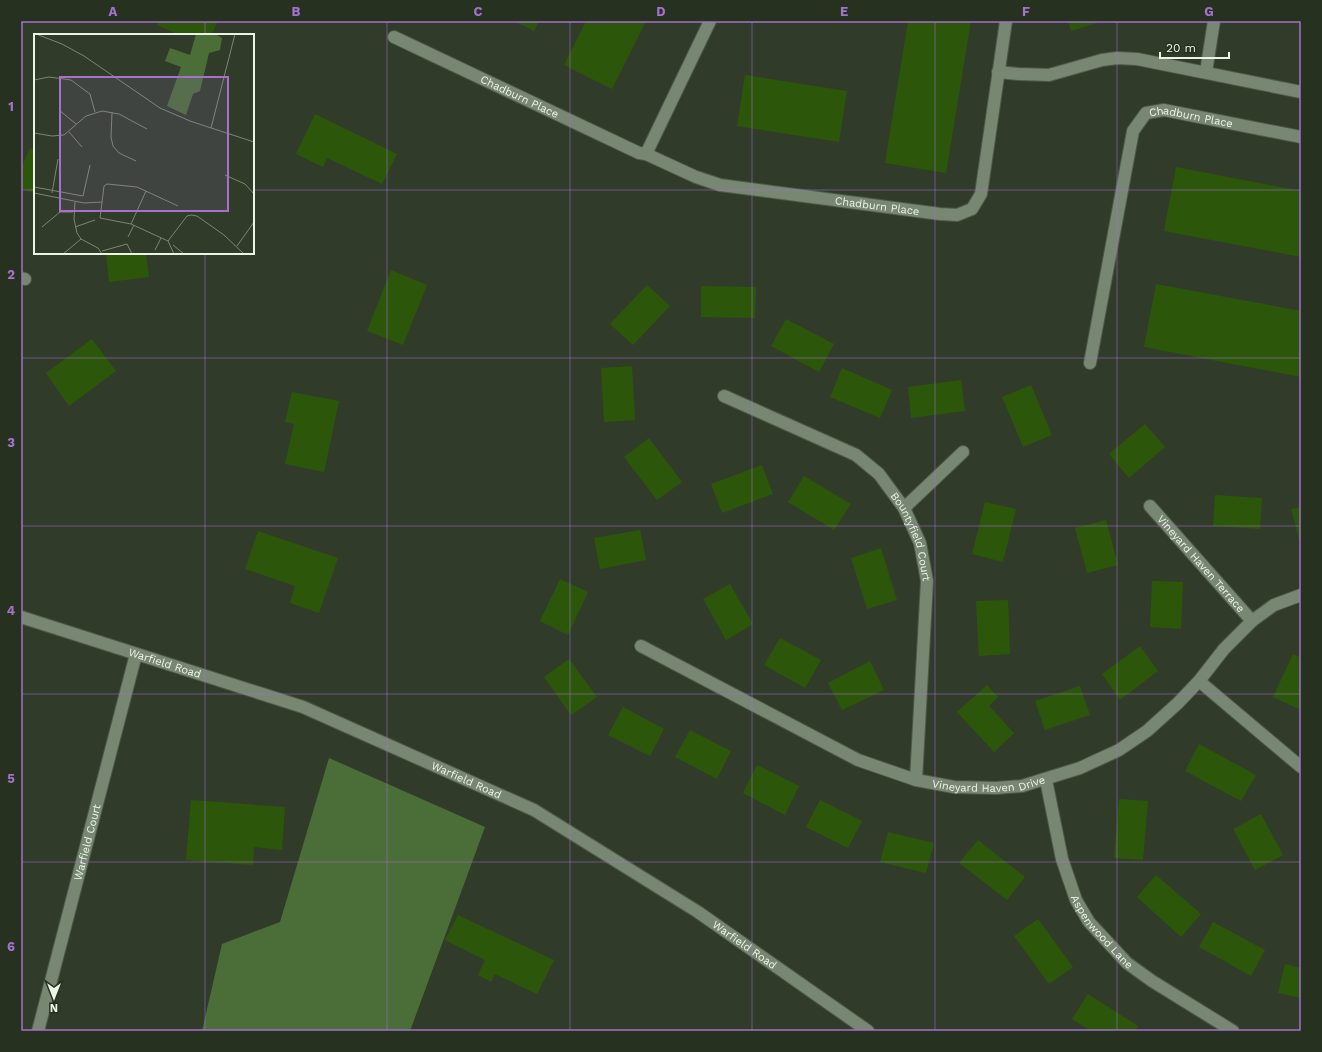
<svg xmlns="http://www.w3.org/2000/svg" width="1322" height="1052" font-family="'Work Sans',sans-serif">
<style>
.green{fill:#4b6e38}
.building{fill:#2c570a}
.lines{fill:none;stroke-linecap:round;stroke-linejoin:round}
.minor-casing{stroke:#4e5949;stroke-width:14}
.tertiary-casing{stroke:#4e5949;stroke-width:14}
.minor{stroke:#788771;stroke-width:12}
.tertiary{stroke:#788771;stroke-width:12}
.grid{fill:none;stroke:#a372cd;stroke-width:1;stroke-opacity:0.55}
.labels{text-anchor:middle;stroke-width:3.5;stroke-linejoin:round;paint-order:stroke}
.street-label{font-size:11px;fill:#ecf4e8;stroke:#26321f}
.inset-road{fill:none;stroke:#7b8675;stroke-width:1}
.view{fill:#a372cd;fill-opacity:0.15;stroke:#a372cd;stroke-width:2}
.inset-edge{fill:none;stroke:#ecf4e8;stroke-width:2}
.neatline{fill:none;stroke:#a372cd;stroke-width:1.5}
.grid-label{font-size:13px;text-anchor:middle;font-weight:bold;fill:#a372cd}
</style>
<rect width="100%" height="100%" fill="#303c29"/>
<path class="green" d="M329 758 485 827 410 1031H202L222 944 280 922Z"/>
<g class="building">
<path d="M158 21H218L211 35H179L157 25Z"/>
<path d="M514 21H539L534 31Z"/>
<path d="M586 21H646L612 89 564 65Z"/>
<path d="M908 21H971L946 173 885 163Z"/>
<path d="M1068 21H1103L1071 31Z"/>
<path d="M745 75 847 91 839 142 737 126Z"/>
<path d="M315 114 397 154 382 184 327 158 323 167 296 154Z"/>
<path d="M30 148 35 150V194L21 188V168Z"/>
<path d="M1176 167 1301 191V257L1164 231Z"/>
<path d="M106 253H146L149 277 109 282Z"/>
<path d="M391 270 427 285 403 345 367 331Z"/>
<path d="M1156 284 1301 311V377L1144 347Z"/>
<path d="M647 285 670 306 633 345 610 324Z"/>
<path d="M701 286 756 287 755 318 701 317Z"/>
<path d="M786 319 834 344 819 372 771 346Z"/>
<path d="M92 339 116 371 69 406 46 373Z"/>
<path d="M632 366 635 420 604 422 601 368Z"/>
<path d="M842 368 892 390 880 418 830 397Z"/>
<path d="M961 380 965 411 911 418 908 387Z"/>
<path d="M1031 385 1052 435 1023 447 1002 397Z"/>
<path d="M292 392 339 401 324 472 285 464 294 424 285 422Z"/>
<path d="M1145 424 1165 447 1129 478 1109 454Z"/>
<path d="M649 438 682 482 657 500 624 457Z"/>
<path d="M762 465 773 494 722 513 711 484Z"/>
<path d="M804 476 851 504 834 530 788 502Z"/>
<path d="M1215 495 1262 498 1260 529 1213 526Z"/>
<path d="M985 502 1016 509 1003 562 972 554Z"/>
<path d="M1301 507V539H1299L1291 509Z"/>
<path d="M1106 520 1118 565 1087 573 1075 528Z"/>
<path d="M640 530 646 560 600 569 594 538Z"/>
<path d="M258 531 338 558 319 613 290 603 295 586 245 569Z"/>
<path d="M881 548 897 600 867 609 851 558Z"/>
<path d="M560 579 588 592 568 635 540 621Z"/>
<path d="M1152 581 1183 582 1181 629 1150 627Z"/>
<path d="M730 584 753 624 726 640 703 599Z"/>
<path d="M1008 600 1010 654 979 656 976 601Z"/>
<path d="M780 638 821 660 805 688 764 665Z"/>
<path d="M1140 646 1158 671 1120 700 1102 674Z"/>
<path d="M1293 654 1301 658V710L1273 697Z"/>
<path d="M569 659 597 697 571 715 544 677Z"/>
<path d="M870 661 884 690 842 710 828 683Z"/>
<path d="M987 685 998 697 989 706 1014 733 994 752 957 712Z"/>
<path d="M1080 686 1090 715 1045 730 1035 701Z"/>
<path d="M623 707 664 729 650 756 608 735Z"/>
<path d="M690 730 731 751 717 779 675 757Z"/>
<path d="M1199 744 1256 775 1241 801 1185 771Z"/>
<path d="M757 765 799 786 785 815 743 793Z"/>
<path d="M1119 799 1148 801 1143 860 1114 858Z"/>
<path d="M191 800 285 807 282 850 254 847 253 865 186 860Z"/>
<path d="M820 800 862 821 848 848 806 827Z"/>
<path d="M1261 814 1283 855 1255 870 1233 829Z"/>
<path d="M888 832 934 843 926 873 880 862Z"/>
<path d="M978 840 1025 877 1007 900 959 863Z"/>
<path d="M1156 875 1201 914 1181 937 1137 897Z"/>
<path d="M458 915 554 960 537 994 495 974 491 982 478 975 485 960 445 940Z"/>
<path d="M1038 919 1073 967 1049 984 1014 936Z"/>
<path d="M1213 922 1265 950 1251 976 1199 947Z"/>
<path d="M1285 964 1301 968V998L1278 993Z"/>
<path d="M1088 994 1138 1026 1135 1031H1091L1072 1019Z"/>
</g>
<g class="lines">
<defs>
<g id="minor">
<path id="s1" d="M394 37 639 153 646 154 696 177 720 185 940 214 957 215 972 209 981 194 1006 21"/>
<path d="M998 72 1019 74 1049 75 1102 60 1117 58 1137 59 1301 92"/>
<path d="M1206 72 1214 21"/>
<path d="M646 154 710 21"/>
<path d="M21 278 25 279"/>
<path id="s2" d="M1090 363 1133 131 1146 113 1164 110 1301 137"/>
<path id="s3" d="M724 396 856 455 879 474 904 508 920 543 927 581 916 780"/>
<path id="s4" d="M1150 506 1252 621"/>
<path d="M904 508 963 452"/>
<path id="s5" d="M641 646 858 760 916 780 954 787 996 788 1022 786 1080 768 1119 750 1147 731 1178 703 1199 681 1224 649 1252 621 1274 605 1301 595"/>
<path d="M1199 681 1301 767"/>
<path id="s6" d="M1046 780 1062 859 1076 900 1089 922 1127 963 1152 981 1233 1031"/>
<path id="s7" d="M38 1031 136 654"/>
</g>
<g id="tertiary">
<path id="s8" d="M21 617 303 707 534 810 698 912 868 1031"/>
</g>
</defs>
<use href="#minor" class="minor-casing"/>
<use href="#tertiary" class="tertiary-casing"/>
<use href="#minor" class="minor"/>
<use href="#tertiary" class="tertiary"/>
</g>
<path class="grid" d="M205 21V35M387 21V1031M570 21V1031M752 21V1031M935 21V1031M1117 21V1031M21 190H35M253 190H1301M205 253V1031M21 358H1301M21 526H1301M21 694H1301M21 862H1301"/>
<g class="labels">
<g class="street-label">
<text dy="4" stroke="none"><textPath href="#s1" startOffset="139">Chadburn Place</textPath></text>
<text dy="4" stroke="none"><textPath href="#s2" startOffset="304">Chadburn Place</textPath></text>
<text dy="4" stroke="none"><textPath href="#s1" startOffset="517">Chadburn Place</textPath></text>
<text dy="4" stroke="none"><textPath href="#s3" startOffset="246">Bountyfield Court</textPath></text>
<text dy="4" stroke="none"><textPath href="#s4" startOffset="77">Vineyard Haven Terrace</textPath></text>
<text dy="4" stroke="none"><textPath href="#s8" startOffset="151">Warfield Road</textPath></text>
<text dy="4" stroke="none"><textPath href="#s8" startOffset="475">Warfield Road</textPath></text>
<text dy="4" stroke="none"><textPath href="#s5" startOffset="380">Vineyard Haven Drive</textPath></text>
<text dy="4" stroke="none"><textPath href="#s7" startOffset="195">Warfield Court</textPath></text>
<text dy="4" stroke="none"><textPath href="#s6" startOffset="165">Aspenwood Lane</textPath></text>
<text dy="4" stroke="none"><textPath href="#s8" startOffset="799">Warfield Road</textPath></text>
</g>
</g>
<g transform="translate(34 34)">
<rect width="220" height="220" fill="#303c29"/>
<path d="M162 0H181L188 4 186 16 175 19 166 57 159 60 152 81 133 72 147 33 131 27 136 14 156 21Z" fill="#4b6e38"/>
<path class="inset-road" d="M2 0 28 10 50 22 126 74 156 87 220 108M0 46 15 43 37 46 56 60 61 78M25 76 42 90M78 78 77 103 79 112 85 119 102 127M177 94 201 0M35 98 48 113M0 99 18 102 30 101 52 82 68 77 85 80 113 95M191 141 211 150 220 160M0 153 49 162 56 131M0 159 50 169 68 168M18 159 24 125M41 168 40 185 43 199 47 205 64 214 68 220M97 190 112 157M8 193 26 178H39M41 193 61 186M94 203 100 191M134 207 97 190 66 184 70 152 73 150 103 153 144 172M139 211 150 220M203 212 220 188M121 216 127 204M68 217 93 210 98 220M29 220 47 205M140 220 134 207 153 182 157 181 163 182 190 201 210 220"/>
<path class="view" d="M26 43H194V177H26Z"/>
<rect width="220" height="220" class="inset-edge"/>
</g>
<rect width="1322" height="1052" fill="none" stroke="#26321f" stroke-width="44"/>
<g transform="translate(54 998) rotate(180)" stroke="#26321f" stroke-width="3" paint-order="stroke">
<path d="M0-3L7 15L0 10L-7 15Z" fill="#ecf4e8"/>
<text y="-6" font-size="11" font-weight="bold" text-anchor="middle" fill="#ecf4e8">N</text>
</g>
<path d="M1160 52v6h69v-6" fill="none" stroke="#ecf4e8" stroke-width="2"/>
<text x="1166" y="52" font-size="12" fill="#ecf4e8" stroke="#26321f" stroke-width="3" paint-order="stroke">20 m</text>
<rect x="22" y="22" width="1278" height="1008" class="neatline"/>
<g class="grid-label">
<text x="113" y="16">A</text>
<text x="296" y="16">B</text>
<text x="478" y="16">C</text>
<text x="661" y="16">D</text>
<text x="844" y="16">E</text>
<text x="1026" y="16">F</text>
<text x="1209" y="16">G</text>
<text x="11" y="111">1</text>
<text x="11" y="279">2</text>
<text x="11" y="447">3</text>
<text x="11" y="615">4</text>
<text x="11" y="783">5</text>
<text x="11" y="951">6</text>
</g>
</svg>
